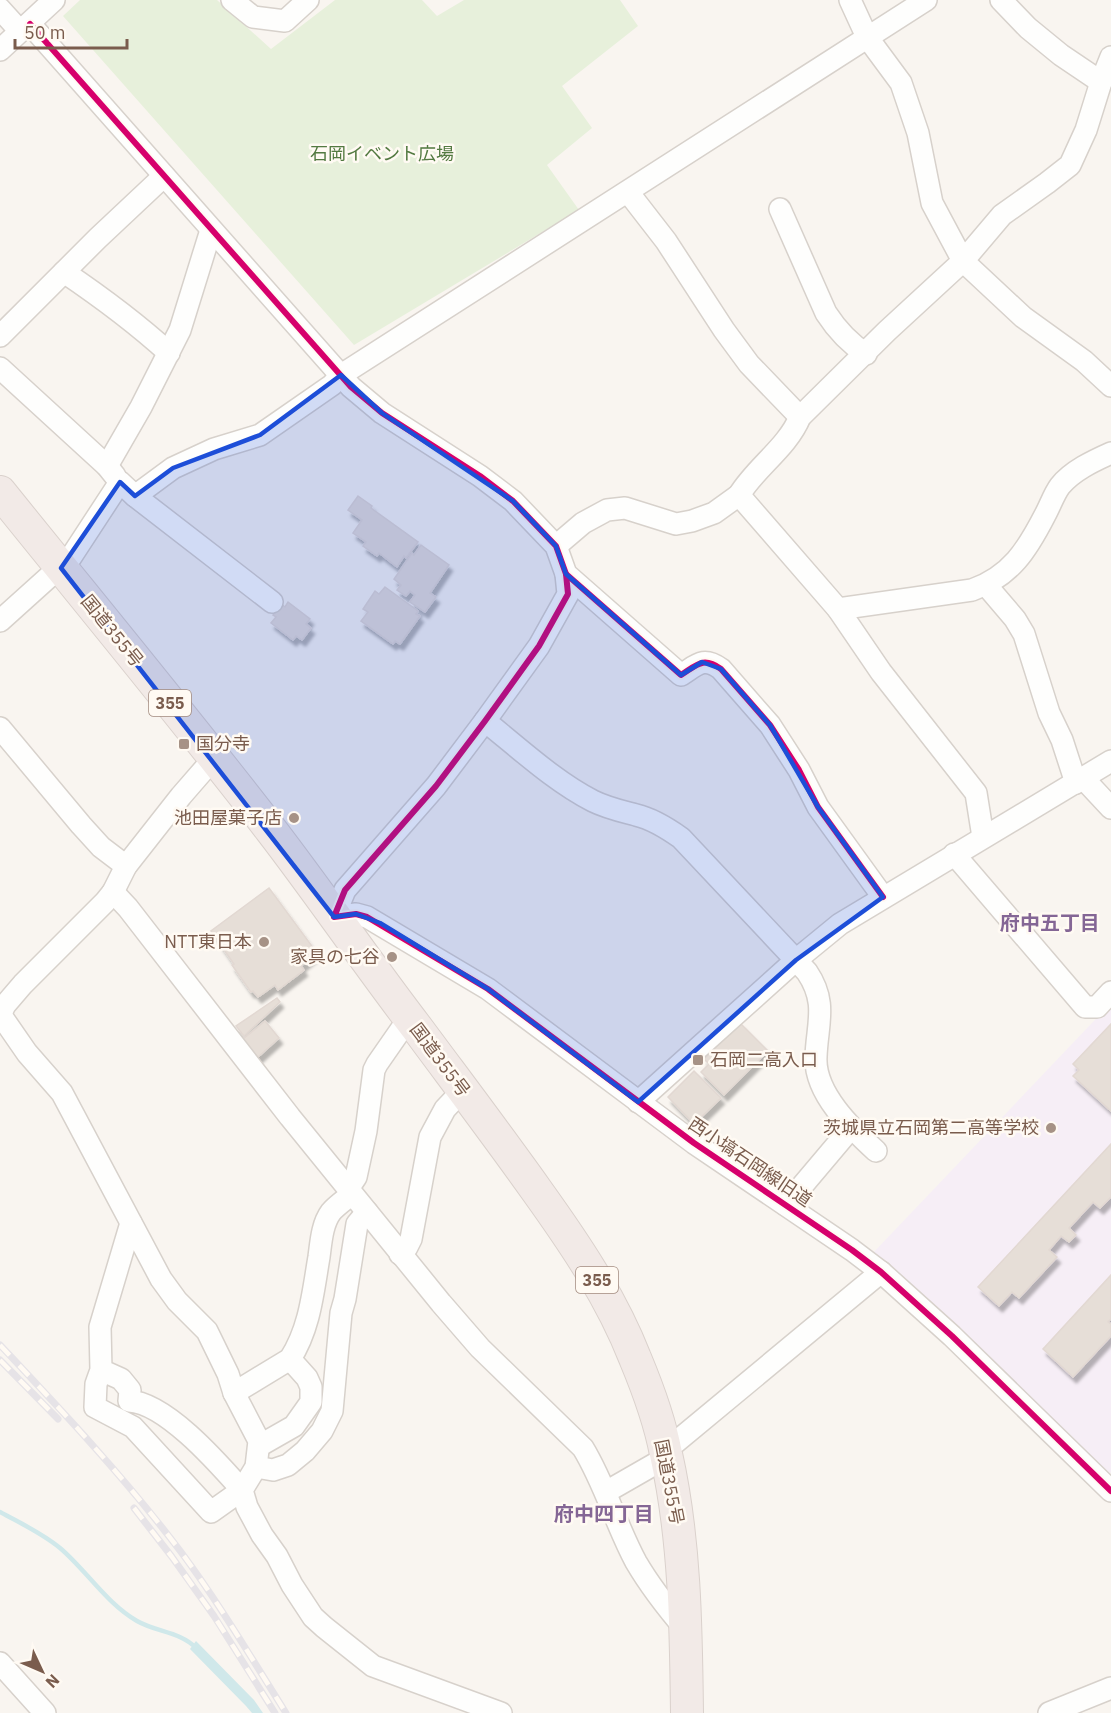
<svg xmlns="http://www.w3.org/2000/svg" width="1111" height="1713" font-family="'IBM Plex Sans','Noto Sans JP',sans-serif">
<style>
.education{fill:#f6eef6}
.green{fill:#e7f0db}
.water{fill:#d0e8ea}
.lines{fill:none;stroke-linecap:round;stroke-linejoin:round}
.stream{stroke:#d0e8ea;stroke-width:4.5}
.building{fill:#e6ded7;stroke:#e2d8d2;stroke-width:1.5;filter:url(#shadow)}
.minor-casing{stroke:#d7d1cb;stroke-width:24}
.highway-casing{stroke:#dad1cc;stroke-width:34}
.minor{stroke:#fefefd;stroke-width:21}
.highway{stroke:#f2eae7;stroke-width:32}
.rail-casing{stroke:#e6e3e7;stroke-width:7}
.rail{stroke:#fffaf3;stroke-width:4.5;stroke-dasharray:14;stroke-linecap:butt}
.cycleway-casing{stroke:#fffaf3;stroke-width:10}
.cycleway{stroke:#d6006c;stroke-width:6}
.marked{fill:#1d4ed8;fill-opacity:0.2;stroke:#1d4ed8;stroke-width:4.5;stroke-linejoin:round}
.poi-dot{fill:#a69286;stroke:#fffaf3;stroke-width:2}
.labels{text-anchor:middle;stroke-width:5;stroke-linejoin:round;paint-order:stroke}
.shield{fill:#fffaf3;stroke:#a28b7f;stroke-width:1.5}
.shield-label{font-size:16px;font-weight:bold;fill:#7a5c4d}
.park-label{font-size:18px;fill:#537a41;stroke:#fffaf3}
.street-label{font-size:18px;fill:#7a5c4d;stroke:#fffaf3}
.poi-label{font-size:18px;fill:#7a5c4d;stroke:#fffaf3;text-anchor:end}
.neighbourhood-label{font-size:20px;font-weight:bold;fill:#846695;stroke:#fffaf3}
</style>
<defs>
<filter id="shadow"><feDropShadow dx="3.5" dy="6" stdDeviation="1.5" flood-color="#0004"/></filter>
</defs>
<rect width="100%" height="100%" fill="#f9f5f0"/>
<path class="education" d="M1111 1003V1472L1108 1475 872 1254Z"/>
<path class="green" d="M80 0H217L271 49 335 0H422L437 16 464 0H620L638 26 562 86 592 128 547 165 579 210 354 345 63 16Z"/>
<path class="water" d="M196 1641 254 1700 263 1713H252L246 1706 190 1649Z"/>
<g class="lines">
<path class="stream" d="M0 1512C20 1523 42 1533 60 1548 86 1570 107 1604 137 1621 156 1632 181 1632 196 1648"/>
</g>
<g class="building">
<path d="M358 496 372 506 371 508 418 542 406 558 404 556 397 567 379 553 377 556 363 546 366 542 353 533 362 520 348 510Z"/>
<path d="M421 545 449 565 430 593 436 597 425 612 410 602 415 595 410 591 406 596 397 590 401 585 394 579 412 553 414 555Z"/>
<path d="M385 587 418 611 416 614 420 616 400 644 395 641 393 644 361 621 368 612 363 609 375 591 379 594Z"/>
<path d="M288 602 310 619 306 624 311 628 302 640 296 636 293 640 271 623 276 617 273 615 281 604 285 607Z"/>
<path d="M269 888 317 953 301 966 304 970 278 990 275 985 258 997 253 991 251 992 232 965 234 964 211 931Z"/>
<path d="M277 998 280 1002 244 1036 236 1026Z"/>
<path d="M265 1021 279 1038 257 1058 243 1039Z"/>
<path d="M740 1023 768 1051 724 1095 701 1072 709 1064 704 1059Z"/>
<path d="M1111 1024V1111L1073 1076 1079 1070 1073 1064Z"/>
<path d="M694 1071 721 1098 694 1124 668 1097Z"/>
<path d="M1111 1144V1197L1100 1208 1093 1202 1069 1228 1076 1235 1069 1242 1061 1236 1049 1250 1057 1257 1019 1298 1012 1292 999 1306 978 1287Z"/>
<path d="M1111 1275V1319L1108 1322 1111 1324V1336L1073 1377 1043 1349Z"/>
</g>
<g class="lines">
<defs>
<g id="minor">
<path d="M232 0 253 17 285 21 308 0"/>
<path d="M850 0 867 37 901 83 918 133 932 203 963 261 1023 317 1084 361 1111 386"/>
<path d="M1001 0 1028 28 1061 55 1101 82"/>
<path d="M0 9 20 31"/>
<path d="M30 24 351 387 382 413 480 476 513 501 556 546 566 574 681 675C697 665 703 656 721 669L770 725 799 770 818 807 883 897"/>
<path d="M0 50 54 0"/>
<path d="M628 192 666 241 724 330 749 364 800 417"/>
<path d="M780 209 826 313C837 330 849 343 866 354"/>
<path d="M64 272C101 297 136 323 169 353"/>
<path d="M0 336 98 238 164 176"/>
<path d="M0 368 107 466 115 476"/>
<path d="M107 466 141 407 180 330 211 230"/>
<path d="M739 495C756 467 787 448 800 417L887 331 963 261 1002 215 1047 183 1070 165 1086 130 1101 82 1111 57"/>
<path d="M135 496 272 602"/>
<path d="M556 546 583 523 607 510 625 508 676 524 692 521 714 513 739 495 838 609 972 590C1011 576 1027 550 1045 515 1050 506 1054 494 1060 486 1072 471 1093 461 1111 453"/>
<path d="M566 574 568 594 539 646 485 721 436 786 345 890 334 917 356 914 367 917 488 989 694 1143 852 1250 881 1272 952 1336 1111 1491"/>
<path d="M986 585 1015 619 1024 634 1049 713 1062 740 1076 783"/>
<path d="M838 609 881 672 976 793 983 837"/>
<path d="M0 621 71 557 120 482 135 496 173 468 214 449 260 435 332 385 341 375 926 0"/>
<path d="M485 721C519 748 554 781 593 801 607 808 621 811 636 815 653 819 667 828 681 838L807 972C828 1003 817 1024 816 1057 814 1093 852 1129 876 1151"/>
<path d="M0 728 81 825 101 847 126 866"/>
<path d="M1083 778 1111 808"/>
<path d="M954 854 1085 1007H1097L1111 992"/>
<path d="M113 892 128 908 290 1117 441 1303 480 1348 583 1448C605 1484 616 1525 636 1562 650 1586 668 1609 686 1630"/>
<path d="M0 1014 27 1053 62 1093 161 1279 177 1301 207 1331 228 1374 234 1393 259 1441 256 1467 242 1490 247 1507 262 1535 277 1556 292 1585 313 1617 324 1627 373 1666 501 1713"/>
<path d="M0 1015 5 1005 23 984 105 902 113 892 126 866 181 796 214 758"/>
<path d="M638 1102 796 960 840 924 1111 761"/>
<path d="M348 1189 356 1177 366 1131 374 1070 377 1064 402 1028"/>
<path d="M786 1205 851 1128"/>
<path d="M400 1254 407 1247 411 1239 430 1137 445 1109 463 1090"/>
<path d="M101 1370 121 1379 130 1390 129 1401C166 1403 218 1463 242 1490L211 1512 133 1427 95 1407 96 1384 101 1370 100 1327 131 1223"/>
<path d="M234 1393 290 1359C310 1328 313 1292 319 1257 321 1242 322 1224 331 1212 337 1205 345 1200 352 1194"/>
<path d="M259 1446 294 1426 311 1402V1387L307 1378 290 1359"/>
<path d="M665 1449 676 1442 881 1272"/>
<path d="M256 1467 273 1470 288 1465 305 1451 322 1431 332 1411 341 1313 345 1299 357 1224 367 1212"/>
<path d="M606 1492 667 1457"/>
<path d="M0 1663 45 1713"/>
<path d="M1049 1713 1111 1688"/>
</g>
<path id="highway" d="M0 492C91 605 183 716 271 830 321 895 367 963 417 1028 457 1082 498 1136 537 1191 575 1244 611 1297 635 1358 648 1389 660 1422 666 1454 685 1539 686 1627 687 1713"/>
</defs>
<use href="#minor" class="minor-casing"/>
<use href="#highway" class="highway-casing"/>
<use href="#minor" class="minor"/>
<use href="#highway" class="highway"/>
<defs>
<g id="rail">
<path d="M0 1345C63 1412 126 1479 181 1552 219 1603 252 1659 286 1713"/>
<path d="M0 1360 58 1419"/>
<path d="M134 1508 172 1557 214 1616 275 1713"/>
</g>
</defs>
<use href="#rail" class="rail-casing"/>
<use href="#rail" class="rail"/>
<defs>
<g id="cycleway">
<path d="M30 24 351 387 382 413 480 476 513 501 556 546 566 574 681 675C697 665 703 656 721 669L770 725 799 770 818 807 883 897"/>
<path d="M566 574 568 594 539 646 485 721 436 786 345 890 334 917 356 914 367 917 488 989 694 1143 852 1250 881 1272 952 1336 1111 1491"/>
</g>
</defs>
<use href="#cycleway" class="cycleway-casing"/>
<use href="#cycleway" class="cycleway"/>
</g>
<path class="marked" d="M341 375 382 413 513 501 556 546 566 574 681 675 702 662 721 669 770 725 818 807 883 897 796 960 638 1102 488 989 380 923 356 914 334 917 61 568 120 482 135 496 173 468 260 435Z"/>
<g class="poi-dot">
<rect x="178" y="738" width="12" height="12" rx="3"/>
<circle cx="294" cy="818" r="6"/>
<circle cx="264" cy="942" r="6"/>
<circle cx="392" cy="957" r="6"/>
<rect x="692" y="1054" width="12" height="12" rx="3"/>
<circle cx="1051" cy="1128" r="6"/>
</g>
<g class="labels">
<g class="shield">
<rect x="149" y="690" width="42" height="26" rx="4.5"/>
<rect x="576" y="1267" width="42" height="26" rx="4.5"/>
</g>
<g class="shield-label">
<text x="170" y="709">355</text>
<text x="597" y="1286">355</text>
</g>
<g class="park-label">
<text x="382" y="160">石岡イベント広場</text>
</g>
<g class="street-label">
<text transform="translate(112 631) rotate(51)" y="6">国道355号</text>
<text transform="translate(440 1060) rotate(53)" y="6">国道355号</text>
<text transform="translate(750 1162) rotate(34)" y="6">西小塙石岡線旧道</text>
<text transform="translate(669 1482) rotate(79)" y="6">国道355号</text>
</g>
<g class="poi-label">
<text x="196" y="750" text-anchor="start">国分寺</text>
<text x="282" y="824">池田屋菓子店</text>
<text x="252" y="948">NTT東日本</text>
<text x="380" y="963">家具の七谷</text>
<text x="710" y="1066" text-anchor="start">石岡二高入口</text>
<text x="1039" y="1134">茨城県立石岡第二高等学校</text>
</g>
<g class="neighbourhood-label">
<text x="1050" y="930">府中五丁目</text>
<text x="604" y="1521">府中四丁目</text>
</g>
</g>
<g transform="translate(42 1671) rotate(134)" stroke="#fffaf3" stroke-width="4.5" paint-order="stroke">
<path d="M0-4.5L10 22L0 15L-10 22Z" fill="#7a5c4d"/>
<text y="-9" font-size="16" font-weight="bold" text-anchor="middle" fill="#7a5c4d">N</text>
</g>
<path d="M15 39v9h112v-9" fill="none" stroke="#7a5c4d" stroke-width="3"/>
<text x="24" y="39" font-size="18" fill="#7a5c4d" stroke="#fffaf3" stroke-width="4.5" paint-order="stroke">50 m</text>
</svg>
